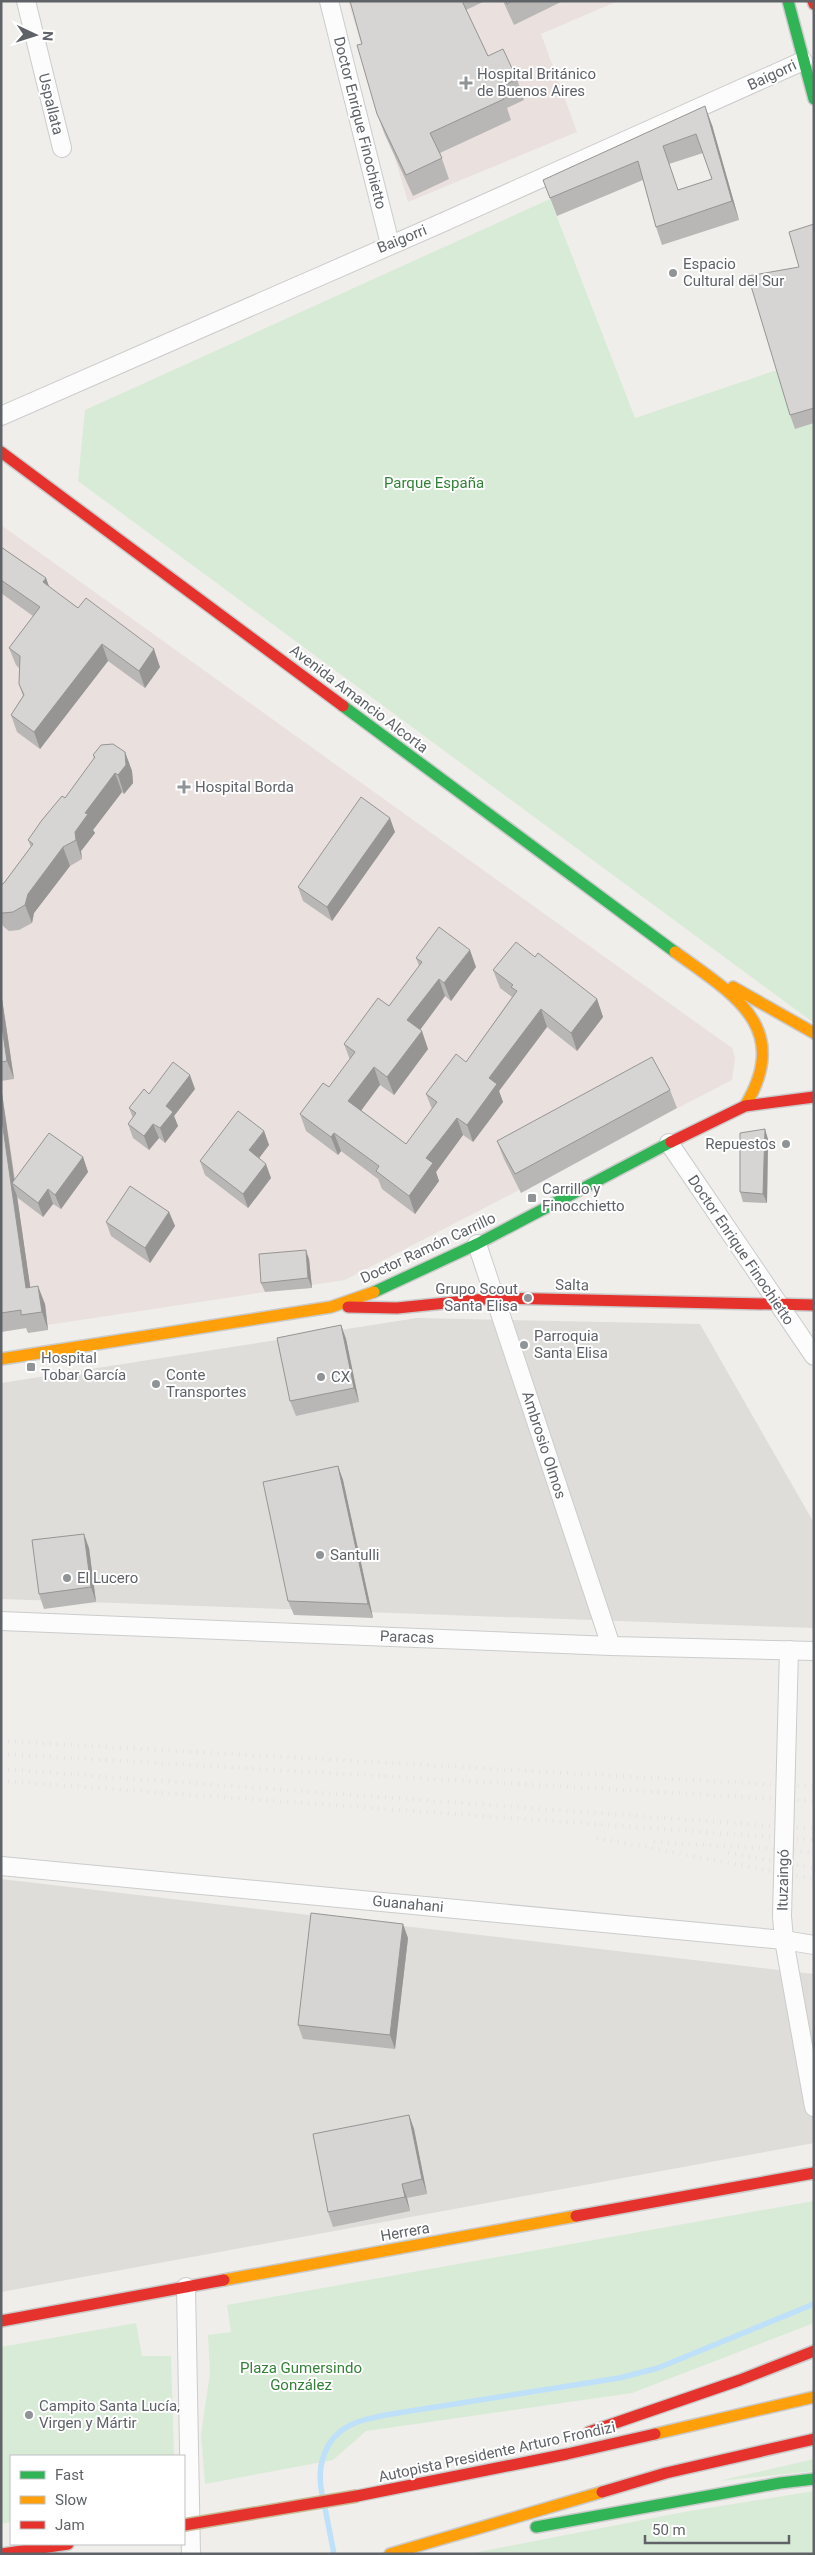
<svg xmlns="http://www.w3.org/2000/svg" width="815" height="2555" font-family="Roboto,sans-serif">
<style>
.industrial{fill:#dfddda}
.medical{fill:#eae0de}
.green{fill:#d8ebd6}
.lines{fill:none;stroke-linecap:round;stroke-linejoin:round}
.stream{stroke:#bfe0f9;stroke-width:5.5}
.street-casing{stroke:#cbcccc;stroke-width:20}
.fast-casing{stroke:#cacacb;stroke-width:14}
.slow-casing{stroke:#cacacb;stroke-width:14}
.jam-casing{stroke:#cacacb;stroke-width:14}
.street{stroke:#fdfcfc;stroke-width:18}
.fast{stroke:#30b455;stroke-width:11}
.slow{stroke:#ff9f0a;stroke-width:11}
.jam{stroke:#e5322d;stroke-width:11}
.rail{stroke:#e4e4e4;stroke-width:4;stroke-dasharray:1 6;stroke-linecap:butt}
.street-bridge-casing{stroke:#cbcccc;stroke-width:20;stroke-linecap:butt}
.jam-bridge-casing{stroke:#c8b996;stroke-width:14;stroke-linecap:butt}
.street-bridge{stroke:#fdfcfc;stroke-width:18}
.jam-bridge{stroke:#e5322d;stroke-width:11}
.wall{fill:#b8b7b5;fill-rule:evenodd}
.shaded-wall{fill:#969594}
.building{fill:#d6d5d3;stroke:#969594;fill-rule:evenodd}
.poi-dot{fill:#919496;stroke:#fff;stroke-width:2}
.labels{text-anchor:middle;stroke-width:4;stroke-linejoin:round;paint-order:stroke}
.poi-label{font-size:15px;fill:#5f6368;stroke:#fff;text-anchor:start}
.street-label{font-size:15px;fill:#5f6368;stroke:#fff}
.park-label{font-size:15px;fill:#348238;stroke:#fff}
</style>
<rect width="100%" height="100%" fill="#efeeea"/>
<g class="industrial">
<path d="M417 1318 700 1324 814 1523V1628L1 1599V1383Z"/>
<path d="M1 1879 814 1974V2143L1 2292Z"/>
</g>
<g class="medical">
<path d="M348 1H618L541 34 577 132 408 202Z"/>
<path d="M1 525 732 1048 735 1058 732 1080 345 1280 1 1332Z"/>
</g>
<g class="green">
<path d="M550 199 635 418 777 370 795 429 814 423V1023L78 481 85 410Z"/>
<path d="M814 2201V2323L632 2393 366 2431 333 2460 205 2484 201 2435 210 2373 208 2335 231 2332 227 2305Z"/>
<path d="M136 2323 142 2356H171L174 2456H11V2522L1 2524V2347Z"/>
<path d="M814 2459V2471L719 2481Z"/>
<path d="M814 2491V2554H468L684 2512Z"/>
</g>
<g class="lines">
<g class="stream">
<path d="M322 2494C316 2465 325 2435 355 2423 364 2419 375 2418 385 2415L619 2378 658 2368 814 2304"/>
<path d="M325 2508 334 2554"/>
</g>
<defs>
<g id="street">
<path d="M26 1 62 148"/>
<path d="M329 1 390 244"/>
<path d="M1 416 437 225 803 61"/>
<path d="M669 1143 814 1356"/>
<path d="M477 1244 611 1646"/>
<path d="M1 1621 611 1646 814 1651"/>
<path d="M788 1687 789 1650"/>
<path d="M1 1866 784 1940 814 1945"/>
<path d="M782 1916 784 1940 814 2107"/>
<path d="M186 2287 191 2554"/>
</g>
<g id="fast">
<path d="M788 1 814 99"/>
<path d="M343 706 675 952"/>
<path d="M374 1292 477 1244 671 1142"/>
<path d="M536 2527 780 2483 814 2479"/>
</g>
<g id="slow">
<path d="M675 952C733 994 793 1027 745 1106"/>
<path d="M733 987 814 1033"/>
<path d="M1 1359 331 1307 374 1292"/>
<path d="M224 2280 576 2216"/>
<path d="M655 2434 814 2397"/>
<path d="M390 2554 602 2492"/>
</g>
<g id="jam">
<path d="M813 1 814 4"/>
<path d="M1 452 343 706"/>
<path d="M671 1142 745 1106 814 1097"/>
<path d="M348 1307 397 1308 495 1298 814 1305"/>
<path d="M576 2216 814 2173"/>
<path d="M1 2321 224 2280"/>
<path d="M589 2432 740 2380 814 2351"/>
<path d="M602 2492 666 2473 814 2439"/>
<path d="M357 2496 567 2454 655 2434"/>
<path d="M2 2554 68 2544"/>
</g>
</defs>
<use href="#street" class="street-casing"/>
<use href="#fast" class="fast-casing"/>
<use href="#slow" class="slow-casing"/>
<use href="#jam" class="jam-casing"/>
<use href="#street" class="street"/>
<use href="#fast" class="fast"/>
<use href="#slow" class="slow"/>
<use href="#jam" class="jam"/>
<g class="rail">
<path d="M1 1741 814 1787"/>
<path d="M1 1754 814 1801"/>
<path d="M1 1769 814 1829"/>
<path d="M1 1781 814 1840"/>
<path d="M597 1838 814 1879"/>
<path d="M654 1842 775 1849 814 1853"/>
<path d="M728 1853 814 1868"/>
</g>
<defs>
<path id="street-bridge" d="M782 1916 788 1687"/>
<path id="jam-bridge" d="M184 2525 357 2496"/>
</defs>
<use href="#street-bridge" class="street-bridge-casing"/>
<use href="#jam-bridge" class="jam-bridge-casing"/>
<use href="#street-bridge" class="street-bridge"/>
<use href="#jam-bridge" class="jam-bridge"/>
</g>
<g class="wall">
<path d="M350 1H485L466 10 488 56 517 79 524 100 507 108 511 120 440 153 449 179 413 196 385 135 377 114 362 44Z"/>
<path d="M503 1H563L514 25Z"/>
<path d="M712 125 739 220 662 245 656 227 643 180 557 216 543 180ZM703 153 712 179 678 190 669 164Z"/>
<path d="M814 224V423L795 429 790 415 799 267Z"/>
<path d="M1 547 46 578 49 587 160 667 145 688 108 661 40 749 17 732 11 715 23 696 19 684V668L16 665 9 648 33 616 1 593Z"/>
<path d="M125 752 132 771 133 783 124 794 122 792 93 830 95 833 81 851 82 859 70 866 34 913 32 923 19 930 9 931 4 927 1 923V885L4 883 31 847 28 840 65 798 94 759 93 755Z"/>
<path d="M395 832 332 921 303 901 298 887Z"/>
<path d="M535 957 597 999 603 1017 577 1051 547 1027 499 1091 503 1102 473 1142 463 1135 436 1172 439 1181 415 1214 382 1189 378 1179 341 1151 338 1155 306 1131 300 1114 329 1087 350 1060 344 1044 389 1006 419 966 416 958 476 967 451 1001 445 996 420 1030 428 1049 394 1095 380 1085 361 1110 406 1144 432 1109 426 1094 466 1062 512 997 500 988 493 970Z"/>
<path d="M1 992 14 1079 1 1081Z"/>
<path d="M1 1086 15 1180 83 1157 88 1172 61 1209 53 1204 43 1217 18 1198 17 1196 30 1287 45 1304 48 1330 28 1333 26 1328 1 1332Z"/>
<path d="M195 1089 174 1116 178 1126 165 1143 159 1138 149 1150 133 1138 128 1124 133 1118 129 1108 149 1094Z"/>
<path d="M670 1090 677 1108 521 1193 504 1159 497 1141Z"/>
<path d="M264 1131 269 1145 259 1158 271 1178 248 1208 205 1175 200 1161Z"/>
<path d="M768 1139 767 1203 743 1202 740 1192Z"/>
<path d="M169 1212 175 1226 150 1263 111 1236 106 1222Z"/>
<path d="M309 1259 312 1288 265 1292 261 1283Z"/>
<path d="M341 1325 346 1339 359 1402 296 1416 290 1401Z"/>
<path d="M338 1466 343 1480 373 1618 294 1615 288 1601Z"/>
<path d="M89 1548 96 1602 44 1609 39 1594Z"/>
<path d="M408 1938 395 2049 303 2039 298 2025Z"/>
<path d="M409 2115 414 2129 427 2194 407 2198 410 2211 333 2227 328 2212Z"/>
</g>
<g class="shaded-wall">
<path d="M705 106 712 125 739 220 732 201Z"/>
<path d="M46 578 52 595 43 582Z"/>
<path d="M102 644 108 661 40 749 34 732Z"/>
<path d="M154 649 160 667 145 688 139 671Z"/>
<path d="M125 752 132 771 133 783 124 794 118 775Z"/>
<path d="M115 773 122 792 93 830 95 833 81 851 82 859 76 840 75 832 85 813Z"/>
<path d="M390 818 395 832 332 921 327 907Z"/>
<path d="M63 847 70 866 34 913 32 923 25 905 28 894Z"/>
<path d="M470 950 476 967 451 1001 444 983Z"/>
<path d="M439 979 445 996 414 1038 407 1020Z"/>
<path d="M1 992 14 1079 7 1061 1 1020Z"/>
<path d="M597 999 603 1017 577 1051 571 1033Z"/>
<path d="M541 1009 547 1027 499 1091 503 1102 473 1142 467 1125 489 1078Z"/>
<path d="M422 1031 428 1049 394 1095 387 1077Z"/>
<path d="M374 1067 380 1085 355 1119 348 1101Z"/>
<path d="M190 1075 195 1089 174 1116 178 1126 165 1143 160 1128 166 1106Z"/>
<path d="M1 1086 15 1186 12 1183 17 1196 33 1306 26 1288 1 1114Z"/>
<path d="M457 1118 463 1135 436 1172 439 1181 415 1214 409 1196 426 1158Z"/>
<path d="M153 1124 159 1138 149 1150 144 1136Z"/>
<path d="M765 1129 768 1139 767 1203 763 1194Z"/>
<path d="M264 1131 269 1145 254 1165 249 1150Z"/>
<path d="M334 1133 341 1151 338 1155 331 1137Z"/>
<path d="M83 1157 88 1172 61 1209 55 1195Z"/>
<path d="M266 1164 271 1178 248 1208 243 1194Z"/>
<path d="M48 1189 53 1204 43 1217 38 1203Z"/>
<path d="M169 1212 175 1226 150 1263 145 1248Z"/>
<path d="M306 1250 309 1259 312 1288 308 1278Z"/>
<path d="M38 1286 45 1304 48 1330 42 1312Z"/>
<path d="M341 1325 346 1339 359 1402 354 1388Z"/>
<path d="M338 1466 343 1480 373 1618 368 1604Z"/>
<path d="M84 1534 89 1548 96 1602 91 1587Z"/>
<path d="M403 1924 408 1938 395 2049 390 2035Z"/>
<path d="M409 2115 414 2129 427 2194 422 2179Z"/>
<path d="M402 2184 407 2198 410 2211 405 2197Z"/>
</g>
<g class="building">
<path d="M350 1H462L488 56 503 49 517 79 499 88 504 99 430 133 442 158 406 175 377 114 357 45 362 44Z"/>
<path d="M506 1H512L507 4Z"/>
<path d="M705 106 732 201 656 227 638 161 550 198 543 180ZM696 134 712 179 678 190 663 146Z"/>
<path d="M814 224V408L790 415 748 276 799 267 789 232Z"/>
<path d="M1 547 46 578 43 582 78 608 86 598 154 649 139 671 102 644 34 732 11 715 24 695 19 684 20 656 9 648 40 607 1 580Z"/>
<path d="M113 744 125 752 126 765 118 775 115 773 85 813 88 814 75 832 76 840 63 847 28 894 25 905 13 912 3 913 1 912V885L4 883 33 844 28 840 42 820 62 796 65 798 95 757 93 755 101 745Z"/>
<path d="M361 797 390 818 327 907 298 887Z"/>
<path d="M439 927 470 950 444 983 439 979 407 1020 422 1031 387 1077 374 1067 348 1101 406 1144 437 1102 426 1094 456 1054 466 1062 517 991 511 987 513 985 493 970 516 942 535 957 538 953 597 999 571 1033 541 1009 489 1078 497 1084 467 1125 457 1118 426 1158 433 1163 409 1196 376 1171 379 1166 334 1133 331 1137 300 1114 323 1083 329 1087 355 1052 344 1044 378 998 389 1006 422 962 416 958Z"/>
<path d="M1 1020 7 1061 1 1062Z"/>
<path d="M652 1057 670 1090 515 1174 497 1141Z"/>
<path d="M173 1062 190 1075 166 1106 173 1112 160 1128 153 1124 144 1136 128 1124 136 1113 129 1108 144 1089 149 1094Z"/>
<path d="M238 1111 264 1131 249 1150 266 1164 243 1194 200 1161Z"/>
<path d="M1 1114 26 1288 38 1286 42 1312 21 1315V1310L1 1313Z"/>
<path d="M765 1129 763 1194 740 1192V1133Z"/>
<path d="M49 1133 83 1157 55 1195 48 1189 38 1203 12 1183Z"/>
<path d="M130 1186 169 1212 145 1248 106 1222Z"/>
<path d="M306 1250 308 1278 261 1283 259 1254Z"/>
<path d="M341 1325 354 1388 290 1401 277 1338Z"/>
<path d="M338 1466 368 1604 288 1601 263 1482Z"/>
<path d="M84 1534 91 1587 39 1594 32 1540Z"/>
<path d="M311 1913 403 1924 390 2035 298 2025Z"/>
<path d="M409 2115 422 2179 402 2184 405 2197 328 2212 313 2134Z"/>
</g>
<g class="poi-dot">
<path d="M463.5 75.5h5v5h5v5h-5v5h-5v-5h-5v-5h5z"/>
<circle cx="673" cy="273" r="5"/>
<path d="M181.5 779.5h5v5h5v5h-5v5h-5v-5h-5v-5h5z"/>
<circle cx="786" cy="1144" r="5"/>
<rect x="527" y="1193" width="10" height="10" rx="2.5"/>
<circle cx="528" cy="1298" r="5"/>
<circle cx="524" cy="1345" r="5"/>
<rect x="26" y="1362" width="10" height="10" rx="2.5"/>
<circle cx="321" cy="1377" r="5"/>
<circle cx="156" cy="1384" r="5"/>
<circle cx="320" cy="1555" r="5"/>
<circle cx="67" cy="1578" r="5"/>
<circle cx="29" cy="2415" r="5"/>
</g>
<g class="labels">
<g class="poi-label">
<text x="477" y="79">Hospital Británico<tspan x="477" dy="17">de Buenos Aires</tspan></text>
<text x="683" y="269">Espacio<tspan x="683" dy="17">Cultural del Sur</tspan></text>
<text x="195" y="792">Hospital Borda</text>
<text x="776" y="1149" text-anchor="end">Repuestos</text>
<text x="542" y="1194">Carrillo y<tspan x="542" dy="17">Finocchietto</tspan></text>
<text x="518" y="1294" text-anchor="end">Grupo Scout<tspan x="518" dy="17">Santa Elisa</tspan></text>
<text x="534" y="1341">Parroquia<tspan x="534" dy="17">Santa Elisa</tspan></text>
<text x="41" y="1363">Hospital<tspan x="41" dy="17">Tobar García</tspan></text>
<text x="166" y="1380">Conte<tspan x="166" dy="17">Transportes</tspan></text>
<text x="331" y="1382">CX</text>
<text x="330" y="1560">Santulli</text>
<text x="77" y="1583">El Lucero</text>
<text x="39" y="2411">Campito Santa Lucía,<tspan x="39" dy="17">Virgen y Mártir</tspan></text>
</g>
<g class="street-label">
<text transform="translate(772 75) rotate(-25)" y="5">Baigorri</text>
<text transform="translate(51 104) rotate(76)" y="5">Uspallata</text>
<text transform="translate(360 123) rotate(76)" y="5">Doctor Enrique Finochietto</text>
<text transform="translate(402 239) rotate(-22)" y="5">Baigorri</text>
<text transform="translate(359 699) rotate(37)" y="5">Avenida Amancio Alcorta</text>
<text transform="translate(428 1248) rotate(-25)" y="5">Doctor Ramón Carrillo</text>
<text transform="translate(741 1250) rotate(56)" y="5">Doctor Enrique Finochietto</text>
<text transform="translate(572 1285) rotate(1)" y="5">Salta</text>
<text transform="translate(544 1445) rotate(72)" y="5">Ambrosio Olmos</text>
<text transform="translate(407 1637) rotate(2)" y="5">Paracas</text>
<text transform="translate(783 1880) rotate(-89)" y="5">Ituzaingó</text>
<text transform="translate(408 1904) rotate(5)" y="5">Guanahani</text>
<text transform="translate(405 2232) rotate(-10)" y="5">Herrera</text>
<text transform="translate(497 2452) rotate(-12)" y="5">Autopista Presidente Arturo Frondizi</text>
</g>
<g class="park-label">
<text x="434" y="488">Parque España</text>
<text x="301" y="2373">Plaza Gumersindo<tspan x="301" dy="17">González</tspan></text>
</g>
</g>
<rect width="815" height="2555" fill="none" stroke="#5f6368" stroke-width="5"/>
<rect x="10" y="2455" width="175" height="90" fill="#ffffff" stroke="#bfc1c3"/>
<rect x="20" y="2471" width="25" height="8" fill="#30b455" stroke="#bfc1c3"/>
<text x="55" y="2480" font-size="15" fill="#5f6368">Fast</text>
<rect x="20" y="2496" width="25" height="8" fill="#ff9f0a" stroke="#bfc1c3"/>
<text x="55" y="2505" font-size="15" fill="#5f6368">Slow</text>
<rect x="20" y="2521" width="25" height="8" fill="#e5322d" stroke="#bfc1c3"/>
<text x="55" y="2530" font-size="15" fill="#5f6368">Jam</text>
<g transform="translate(35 35) rotate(94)" stroke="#ffffff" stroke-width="4" paint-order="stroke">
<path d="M0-4L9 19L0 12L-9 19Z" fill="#5f6368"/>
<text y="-8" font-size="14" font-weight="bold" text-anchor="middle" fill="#5f6368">N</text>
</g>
<path d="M645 2535v8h144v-8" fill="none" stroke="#5f6368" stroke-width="2.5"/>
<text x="652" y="2535" font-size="15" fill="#5f6368" stroke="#ffffff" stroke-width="4" paint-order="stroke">50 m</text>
</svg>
